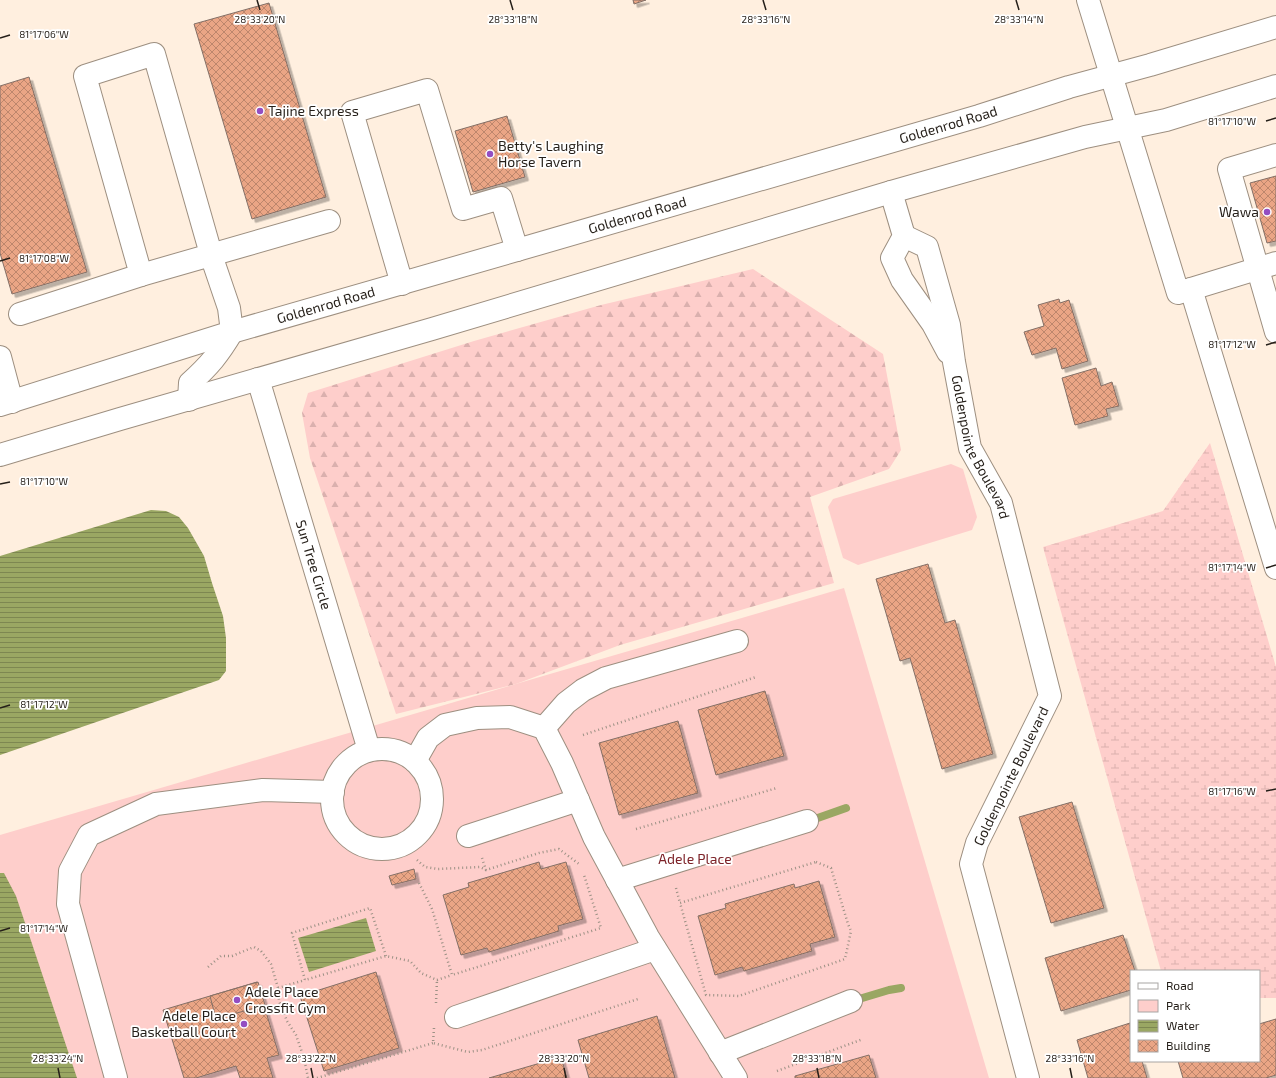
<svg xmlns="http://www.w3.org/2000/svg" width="1276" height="1078" font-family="'Exo 2',sans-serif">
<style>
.forest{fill:url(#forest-firs)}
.wetland{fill:url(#wetland-marsh)}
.park{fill:#fececb}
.water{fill:url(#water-rules)}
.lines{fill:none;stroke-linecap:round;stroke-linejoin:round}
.stream{stroke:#9aa763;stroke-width:8}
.building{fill:url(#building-cross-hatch);stroke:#836f66;filter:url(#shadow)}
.minor-casing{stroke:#9d8f80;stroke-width:24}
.major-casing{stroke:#9d8f80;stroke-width:24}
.path{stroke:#9c9185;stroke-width:2.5;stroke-dasharray:1 3;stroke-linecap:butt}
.minor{stroke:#fff;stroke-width:22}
.major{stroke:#fff;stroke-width:22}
.ticks{fill:none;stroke:#251f19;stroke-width:1.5}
.poi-dot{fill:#934ec2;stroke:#fff;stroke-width:1.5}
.labels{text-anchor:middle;stroke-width:3.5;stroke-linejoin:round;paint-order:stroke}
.poi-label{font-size:14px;fill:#251f19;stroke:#fff;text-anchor:start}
.street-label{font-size:14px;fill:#251f19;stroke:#fff}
.park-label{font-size:14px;fill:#7d2329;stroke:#fff}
.ticks-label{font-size:10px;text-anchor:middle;fill:#251f19;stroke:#fff;stroke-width:3.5;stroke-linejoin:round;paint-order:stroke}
</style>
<defs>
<pattern id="forest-firs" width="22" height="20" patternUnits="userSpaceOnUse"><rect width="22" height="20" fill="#fececb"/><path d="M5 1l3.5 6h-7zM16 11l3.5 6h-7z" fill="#dab0ae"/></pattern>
<pattern id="wetland-marsh" width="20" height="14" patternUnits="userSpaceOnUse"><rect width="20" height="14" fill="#fececb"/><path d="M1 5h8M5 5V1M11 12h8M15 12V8" fill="none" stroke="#dab0ae"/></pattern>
<pattern id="water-rules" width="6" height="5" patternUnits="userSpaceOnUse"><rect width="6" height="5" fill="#9aa763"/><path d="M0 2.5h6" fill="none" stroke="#7d8751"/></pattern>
<pattern id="building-cross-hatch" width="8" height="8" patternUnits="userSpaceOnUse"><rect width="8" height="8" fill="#eaa585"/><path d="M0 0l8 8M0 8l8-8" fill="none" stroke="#bd866c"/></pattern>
<filter id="shadow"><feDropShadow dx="3.5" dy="3.5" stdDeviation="0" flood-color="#0004"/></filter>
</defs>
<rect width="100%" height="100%" fill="#ffefdf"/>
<path class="forest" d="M753 269 883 354 901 450 889 469 810 497 834 583 620 645 516 684 396 714 310 458 302 413 308 393 474 341 601 305Z"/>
<path class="wetland" d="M1210 443 1276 667V998H1259V971H1161L1043 547 1163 511Z"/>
<g class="park">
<path d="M951 464 963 469 977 517 972 530 858 565 843 558 828 507 833 499Z"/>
<path d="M844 588 989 1078H0V835Z"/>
</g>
<g class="water">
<path d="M151 510 166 511 179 517 188 528 204 556 212 583 223 616 226 638V671L219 680 0 755V556Z"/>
<path d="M0 873H4L16 896 77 1078H0Z"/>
<path d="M366 918 376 951 309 972 298 938Z"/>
</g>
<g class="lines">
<g class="stream">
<path d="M812 820 846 808"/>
<path d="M859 999 889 990 901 988"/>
</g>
</g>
<g class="building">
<path d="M633 0H646L634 4Z"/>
<path d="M269 3 326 197 252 219 194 24Z"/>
<path d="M29 77 87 272 12 294 0 253V86Z"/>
<path d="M507 116 525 177 473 192 455 131Z"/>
<path d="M1276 176V241L1267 243 1250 183Z"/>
<path d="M1059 299 1060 303 1069 300 1088 361 1062 369 1056 348 1032 355 1024 332 1044 326 1038 305Z"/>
<path d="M1096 368 1101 386 1112 382 1119 406 1106 409 1108 416 1075 425 1062 378Z"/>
<path d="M928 564 945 623 955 620 993 754 942 769 910 658 900 661 876 579Z"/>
<path d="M765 691 784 756 716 775 698 710Z"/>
<path d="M678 721 698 793 619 815 599 743Z"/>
<path d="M1072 802 1104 908 1051 923 1019 817Z"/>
<path d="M539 862 541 869 566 862 583 919 558 926 559 931 489 952 487 948 461 955 443 895 469 887 468 883Z"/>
<path d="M414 869 416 879 392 885 389 876Z"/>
<path d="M819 881 835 937 810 944 812 951 744 971 742 967 715 975 698 916 726 908 725 904 794 884 795 888Z"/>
<path d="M1123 935 1135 971H1131V990L1061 1011 1045 958Z"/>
<path d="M376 972 399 1048 324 1071 300 996Z"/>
<path d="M257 982 279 1055 267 1058 273 1078H240L236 1066 196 1078H184L163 1010Z"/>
<path d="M258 982 265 1005 216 1019 210 996Z"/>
<path d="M657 1016 675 1078H589L578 1040Z"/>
<path d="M1276 1019V1075L1266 1078H1183L1178 1061H1259V1024Z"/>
<path d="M1130 1023 1131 1061H1142L1147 1078H1088L1077 1040Z"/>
<path d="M869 1055 876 1078H795V1076Z"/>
<path d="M561 1057 567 1078H489Z"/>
</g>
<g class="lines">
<defs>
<g id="minor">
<path d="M1088 0 1178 293 1276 263"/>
<path d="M1276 155 1229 169 1276 332"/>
<path d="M891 192 904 236 892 258 902 280 933 324 948 352"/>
<path id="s1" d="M904 236 927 247 949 325 954 362 970 448 1001 503 1050 696 977 843 971 864 1028 1078"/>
<path d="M141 275 329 221"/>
<path d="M402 284 352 112 427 90 463 209 501 198 517 250"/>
<path d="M1191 289 1276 568"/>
<path d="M20 314 141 275 85 76 154 54 213 261 229 308 232 332"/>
<path d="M0 357 12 402"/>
<path id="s2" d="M258 379 369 750"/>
<path d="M544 728 566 703 583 690 606 678 737 641"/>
<circle cx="382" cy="799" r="50"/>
<path d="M415 761 428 738 445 725 477 718 510 717 544 728 562 763 594 837 648 937 736 1078"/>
<path d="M468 836 578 800"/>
<path d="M617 880 807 821"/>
<path d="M456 1017 655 949"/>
<path d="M720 1053 851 1001"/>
<path d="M116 1078 68 904 70 871 89 835 156 804 263 790 333 792"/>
</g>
<g id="major">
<path d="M189 400 190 383C209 366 219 354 232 332"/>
<path id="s3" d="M0 405 232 332 517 250 979 116 1069 87 1150 65 1276 27"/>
<path d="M0 455 120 419 432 329 891 192 1085 137 1166 120 1276 86"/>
</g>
</defs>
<use href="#minor" class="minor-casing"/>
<use href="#major" class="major-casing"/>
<g class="path">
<path d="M583 735 756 677"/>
<path d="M636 829 777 788"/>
<path d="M482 858 486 870 539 853 559 849 579 864"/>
<path d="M417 860 425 867 438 869 480 867 486 870"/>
<path d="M816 862 831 868 848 924 851 931 845 959 739 996 706 995 680 903Z"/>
<path d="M419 883 432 909 452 975 601 928 584 875"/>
<path d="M676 888 680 903"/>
<path d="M386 956 370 908 292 933 305 980 386 956 410 961 421 973 437 980 452 975"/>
<path d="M208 967 221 956H232L254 947 261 951 271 964 278 988 279 1001 287 1021 296 1035 304 1058 308 1078"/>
<path d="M278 988 305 980"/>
<path d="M436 1003 437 980"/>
<path d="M434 1028 433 1043 468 1052 482 1050 638 999"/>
<path d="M777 1071 863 1039"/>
<path d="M317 1078 433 1043"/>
</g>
<use href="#minor" class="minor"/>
<use href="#major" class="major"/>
</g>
<path class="ticks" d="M257 0 260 10M510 0 513 10M763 0 766 10M1016 0 1019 10M0 38 10 35M1266 121 1276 118M0 261 10 258M1266 345 1276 342M0 484 10 482M1266 568 1276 565M0 708 10 705M1266 791 1276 789M0 931 10 928M58 1068 60 1078M311 1068 313 1078M564 1068 566 1078M817 1068 819 1078M1070 1068 1072 1078"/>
<g class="poi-dot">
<circle cx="260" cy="111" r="4"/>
<circle cx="490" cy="154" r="4"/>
<circle cx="1267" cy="212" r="4"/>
<circle cx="237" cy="1000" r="4"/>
<circle cx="244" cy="1024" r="4"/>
</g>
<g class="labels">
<g class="poi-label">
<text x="268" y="116">Tajine Express</text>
<text x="498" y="151">Betty's Laughing<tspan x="498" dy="16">Horse Tavern</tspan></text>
<text x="1259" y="217" text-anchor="end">Wawa</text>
<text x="245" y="997">Adele Place<tspan x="245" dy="16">Crossfit Gym</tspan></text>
<text x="236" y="1021" text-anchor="end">Adele Place<tspan x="236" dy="16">Basketball Court</tspan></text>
</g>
<g class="street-label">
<text dy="5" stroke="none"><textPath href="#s3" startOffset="989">Goldenrod Road</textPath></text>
<text dy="5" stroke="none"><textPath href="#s3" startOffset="665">Goldenrod Road</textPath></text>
<text dy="5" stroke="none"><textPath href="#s3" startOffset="341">Goldenrod Road</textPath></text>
<text dy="5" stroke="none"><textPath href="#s1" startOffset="234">Goldenpointe Boulevard</textPath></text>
<text dy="5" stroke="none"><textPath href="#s2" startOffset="194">Sun Tree Circle</textPath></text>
<text transform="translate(1011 776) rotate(-64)" y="5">Goldenpointe Boulevard</text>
</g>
<g class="park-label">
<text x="695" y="864">Adele Place</text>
</g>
</g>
<g class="ticks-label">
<text x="260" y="23">28°33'20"N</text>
<text x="513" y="23">28°33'18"N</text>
<text x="766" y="23">28°33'16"N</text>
<text x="1019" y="23">28°33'14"N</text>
<text x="44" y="38">81°17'06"W</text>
<text x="1232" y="125">81°17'10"W</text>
<text x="44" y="262">81°17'08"W</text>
<text x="1232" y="348">81°17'12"W</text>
<text x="44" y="485">81°17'10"W</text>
<text x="1232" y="571">81°17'14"W</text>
<text x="44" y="708">81°17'12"W</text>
<text x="1232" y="795">81°17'16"W</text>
<text x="44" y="932">81°17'14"W</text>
<text x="58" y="1062">28°33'24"N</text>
<text x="311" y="1062">28°33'22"N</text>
<text x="564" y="1062">28°33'20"N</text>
<text x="817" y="1062">28°33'18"N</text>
<text x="1070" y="1062">28°33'16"N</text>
</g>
<rect x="1130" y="970" width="130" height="92" fill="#ffffff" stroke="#a8a5a3"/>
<rect x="1138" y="983" width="20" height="6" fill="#ffffff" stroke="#a8a5a3"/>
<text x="1166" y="990" font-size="12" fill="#251f19">Road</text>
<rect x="1138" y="1000" width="20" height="12" fill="#fececb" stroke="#a8a5a3"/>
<text x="1166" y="1010" font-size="12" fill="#251f19">Park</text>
<rect x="1138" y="1020" width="20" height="12" fill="url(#water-rules)" stroke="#a8a5a3"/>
<text x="1166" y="1030" font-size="12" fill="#251f19">Water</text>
<rect x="1138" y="1040" width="20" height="12" fill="url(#building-cross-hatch)" stroke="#a8a5a3"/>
<text x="1166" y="1050" font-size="12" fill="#251f19">Building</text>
</svg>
